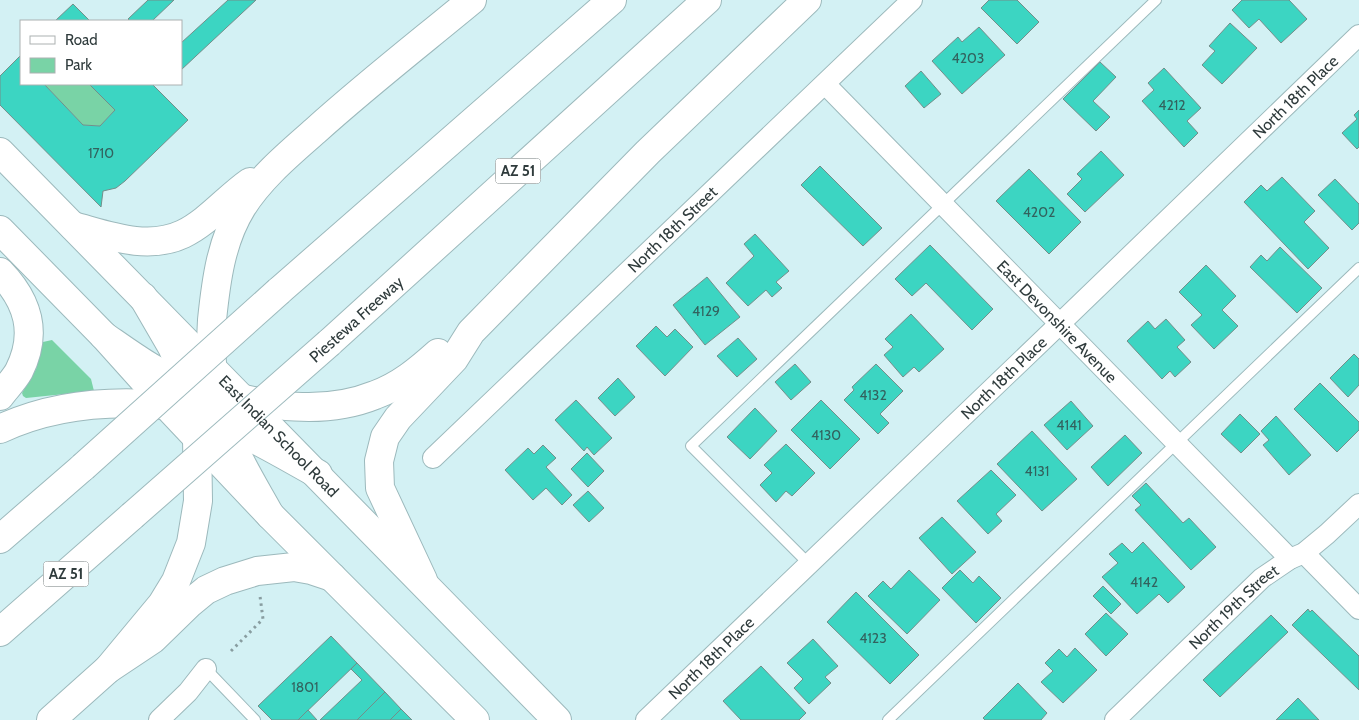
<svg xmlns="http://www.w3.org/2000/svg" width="1359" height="720" font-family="Cabin,sans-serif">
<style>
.green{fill:#79d3a6}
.building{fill:#3cd5c2;stroke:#738e8a}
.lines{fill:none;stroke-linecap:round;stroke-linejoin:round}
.lane-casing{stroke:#9cb9bc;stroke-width:12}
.street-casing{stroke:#9cb9bc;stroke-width:22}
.secondary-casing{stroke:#9cb9bc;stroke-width:30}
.highway-casing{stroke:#9cb9bc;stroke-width:30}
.path{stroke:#889da0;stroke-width:3;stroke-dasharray:2.5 4;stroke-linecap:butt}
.lane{stroke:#fff;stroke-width:10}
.street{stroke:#fff;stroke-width:20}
.secondary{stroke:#fff;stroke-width:28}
.highway{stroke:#fff;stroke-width:28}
.highway-bridge-casing{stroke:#9cb9bc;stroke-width:30;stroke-linecap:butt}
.highway-bridge{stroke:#fff;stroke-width:28}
.labels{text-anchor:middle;stroke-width:4;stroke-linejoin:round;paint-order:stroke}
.number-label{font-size:14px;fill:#32625e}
.shield{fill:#fff;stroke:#6d7676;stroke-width:1}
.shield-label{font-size:15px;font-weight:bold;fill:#2f3b3c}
.street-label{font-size:16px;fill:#2f3b3c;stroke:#fff}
</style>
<rect width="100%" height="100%" fill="#d3f1f4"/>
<g class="green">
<path d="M44 84H89L115 110 100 126 83 125Z"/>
<path d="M52 340 91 379 94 391 26 398 23 396 22 393 36 369 43 342Z"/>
</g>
<g class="building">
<path d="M148 0H174L152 21H130L128 19Z"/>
<path d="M228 0H256L181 70V43Z"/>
<path d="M989 0H1017L1039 22 1017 44 981 8Z"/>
<path d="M1242 0H1289L1307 19 1281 43 1259 19 1249 28 1232 10Z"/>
<path d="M73 4 90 21H55Z"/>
<path d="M1230 23 1257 48 1222 84 1202 65 1215 51 1209 46Z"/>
<path d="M979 27 1005 55 962 94 932 61 958 37 962 42Z"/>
<path d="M21 55V84H44L83 125 100 126 115 110 89 84H152L188 120 125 181 116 188 103 191 101 207 0 105V76Z"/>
<path d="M1100 62 1116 77 1093 101 1110 117 1096 131 1063 99Z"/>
<path d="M1164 68 1201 108 1187 121 1198 133 1184 147 1142 101 1154 90 1148 83Z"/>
<path d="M921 71 941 94 924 108 905 86Z"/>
<path d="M1359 110V147L1357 149 1342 133 1357 119 1354 115Z"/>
<path d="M1101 151 1124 175 1085 212 1067 194 1082 179 1077 174Z"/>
<path d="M820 166 882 228 863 246 801 185Z"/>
<path d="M1029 169 1081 222 1049 254 996 201Z"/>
<path d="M1282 177 1315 211 1304 222 1329 248 1308 269 1244 202 1261 185 1267 191Z"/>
<path d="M1335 179 1359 204V223L1352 230 1318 195Z"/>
<path d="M755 234 789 271 776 282 782 288 772 297 766 290 748 306 726 283 754 256 744 244Z"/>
<path d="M930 245 993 309 972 330 926 283 912 296 895 279Z"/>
<path d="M1280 247 1322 288 1297 313 1250 267 1261 255 1267 261Z"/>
<path d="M1206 265 1236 296 1222 310 1238 326 1214 349 1191 325 1202 315 1179 292Z"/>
<path d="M707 277 740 317 705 345 673 305Z"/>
<path d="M911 314 944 349 919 372 914 367 903 377 884 355 893 347 885 339Z"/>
<path d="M1166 319 1185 340 1177 347 1191 362 1175 377 1170 371 1162 379 1127 341 1148 321 1155 329Z"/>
<path d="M656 326 667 337 675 329 693 347 665 376 636 346Z"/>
<path d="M738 338 757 359 737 377 717 356Z"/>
<path d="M1354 354 1359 359V385L1348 397 1330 378Z"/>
<path d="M795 364 811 382 791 400 775 382Z"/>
<path d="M876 364 903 391 880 414 889 423 878 434 844 400 854 390 852 387Z"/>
<path d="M618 378 635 397 615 416 598 398Z"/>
<path d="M1320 383 1359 422V430L1337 452 1294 409Z"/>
<path d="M576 400 612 438 594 455 587 447 584 451 555 420Z"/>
<path d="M821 400 860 439 830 469 791 430Z"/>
<path d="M1071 401 1093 426 1067 450 1044 425Z"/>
<path d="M755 408 777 431 750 459 727 437Z"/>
<path d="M1240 414 1260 434 1241 453 1221 434Z"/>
<path d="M1276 416 1311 455 1289 475 1263 445 1269 440 1261 431Z"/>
<path d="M1032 431 1077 479 1042 511 997 464Z"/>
<path d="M1125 435 1142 453 1108 486 1091 467Z"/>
<path d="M786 444 815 473 792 496 786 491 776 502 760 485 772 473 764 465Z"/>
<path d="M543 445 556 458 546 467 572 495 562 505 546 488 533 500 505 470 528 448 534 454Z"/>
<path d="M587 453 604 471 588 487 571 469Z"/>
<path d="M991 470 1016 495 996 514 1002 521 988 534 957 501Z"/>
<path d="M1146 483 1183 523 1189 518 1216 547 1191 570 1135 510 1141 505 1132 496Z"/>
<path d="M588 491 604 508 589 522 573 505Z"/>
<path d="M942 517 976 552 952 574 919 538Z"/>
<path d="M1143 542 1185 587 1168 603 1159 594 1137 614 1102 577 1118 563 1109 554 1122 543 1132 553Z"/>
<path d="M909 570 940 600 907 634 868 596 883 581 891 589Z"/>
<path d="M960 570 973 583 979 576 1001 598 976 623 942 588Z"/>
<path d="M1103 586 1121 604 1111 614 1093 596Z"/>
<path d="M856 592 919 655 890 684 827 622Z"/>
<path d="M1308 609 1310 612 1312 610 1359 656V690L1292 625Z"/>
<path d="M1106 613 1128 634 1106 656 1085 634Z"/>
<path d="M1271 615 1288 632 1220 697 1203 680Z"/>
<path d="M331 636 357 663 298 720H272L258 706Z"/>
<path d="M813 639 838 666 825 677 831 683 809 704 794 688 803 679 787 663Z"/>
<path d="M1075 648 1097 670 1063 703 1041 682 1053 671 1045 663 1059 649 1067 657Z"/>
<path d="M357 663 385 692 357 720H320L362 680 351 669Z"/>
<path d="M761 666 806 713 799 720H741L723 701Z"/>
<path d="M1018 683 1047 713 1041 720H985L983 718Z"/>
<path d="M385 692 401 709 390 720H357Z"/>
<path d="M1298 698 1319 720H1276Z"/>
<path d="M401 709 412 720H390Z"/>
<path d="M308 710 317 720H298Z"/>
</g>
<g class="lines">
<defs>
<g id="lane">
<path d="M809 564 691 446 1156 0"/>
<path d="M206 669 255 720"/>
<path d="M888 720 1359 268"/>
</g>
<g id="street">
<path id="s1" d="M825 84 1290 559"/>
<path id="s2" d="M433 458 912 0"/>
<path d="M1304 553 1359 609"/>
<path d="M159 720 188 692 206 669"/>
<path id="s3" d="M646 720 1044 339 1359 35"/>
<path id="s4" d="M1115 720 1262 578 1290 559 1304 553 1327 534 1359 504"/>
</g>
<g id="secondary">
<path id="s5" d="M0 152C186 341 372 530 557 720"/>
<path d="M0 230 104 336 166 405 270 515 475 720"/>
</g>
<g id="highway">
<path d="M73 226C107 235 147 251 183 234 208 222 227 198 250 182"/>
<path d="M0 272C28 301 38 333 19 371 14 380 6 388 0 396"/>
<path d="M279 291 612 0"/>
<path d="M104 336C130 354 158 375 189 386 197 389 206 390 215 392 267 406 323 416 375 395 400 386 419 370 438 353"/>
<path d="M329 343 707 0"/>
<path d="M0 429C51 405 109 400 165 405 184 407 206 416 223 424 256 438 287 457 318 474"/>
<path d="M270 515C254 486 235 456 223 424 212 393 210 352 212 320 216 281 221 241 242 207 261 177 289 154 315 131 366 85 420 43 472 0"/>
<path d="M0 539 83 467"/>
<path d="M423 580 380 488 379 461 385 437 398 418 454 359 471 332 648 152 807 0"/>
<path d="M0 632 132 516"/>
<path d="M108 669 162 604 176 581 191 543 198 501 197 437 191 412 189 386 172 347 143 297"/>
<path d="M51 720 108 669 153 639 189 604 206 590 225 581 257 571 294 567 311 570 332 577"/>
</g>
</defs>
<use href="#lane" class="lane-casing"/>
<use href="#street" class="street-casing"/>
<use href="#secondary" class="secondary-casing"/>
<use href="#highway" class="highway-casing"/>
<path class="path" d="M231 651 263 619 260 596"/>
<use href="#lane" class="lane"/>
<use href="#street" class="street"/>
<use href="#secondary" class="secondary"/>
<use href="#highway" class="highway"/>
<defs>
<g id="highway-bridge">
<path d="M83 467 279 291"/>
<path d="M132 516 329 343"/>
</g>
</defs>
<use href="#highway-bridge" class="highway-bridge-casing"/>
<use href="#highway-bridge" class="highway-bridge"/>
</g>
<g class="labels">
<g class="number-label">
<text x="968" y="63">4203</text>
<text x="1172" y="110">4212</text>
<text x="101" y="158">1710</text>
<text x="1039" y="217">4202</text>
<text x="706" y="316">4129</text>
<text x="873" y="400">4132</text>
<text x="1069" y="430">4141</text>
<text x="826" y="440">4130</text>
<text x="1037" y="476">4131</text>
<text x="1144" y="587">4142</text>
<text x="873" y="643">4123</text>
<text x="305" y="692">1801</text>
</g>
<g class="shield">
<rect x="495.5" y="158.5" width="45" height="25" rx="4"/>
<rect x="43.5" y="561.5" width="45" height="25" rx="4"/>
</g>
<g class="shield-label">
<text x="518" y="176">AZ 51</text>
<text x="66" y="579">AZ 51</text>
</g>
<g class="street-label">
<text dy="6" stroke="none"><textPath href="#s3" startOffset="900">North 18th Place</textPath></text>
<text dy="6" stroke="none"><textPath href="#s2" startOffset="331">North 18th Street</textPath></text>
<text transform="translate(356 319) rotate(-42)" y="6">Piestewa Freeway</text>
<text dy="6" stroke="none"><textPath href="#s1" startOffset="332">East Devonshire Avenue</textPath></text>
<text dy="6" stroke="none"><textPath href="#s3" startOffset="495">North 18th Place</textPath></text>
<text dy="6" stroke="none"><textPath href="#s5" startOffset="398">East Indian School Road</textPath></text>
<text dy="6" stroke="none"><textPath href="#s4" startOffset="164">North 19th Street</textPath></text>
<text dy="6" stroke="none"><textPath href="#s3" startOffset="90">North 18th Place</textPath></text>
</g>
</g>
<rect x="20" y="20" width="162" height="65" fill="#ffffff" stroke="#acb1b1"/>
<rect x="30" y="36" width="25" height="8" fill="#ffffff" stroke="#acb1b1"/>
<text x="65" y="45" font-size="15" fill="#2f3b3c">Road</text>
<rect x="30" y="58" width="25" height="15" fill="#79d3a6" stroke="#acb1b1"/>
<text x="65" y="70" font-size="15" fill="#2f3b3c">Park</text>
</svg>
